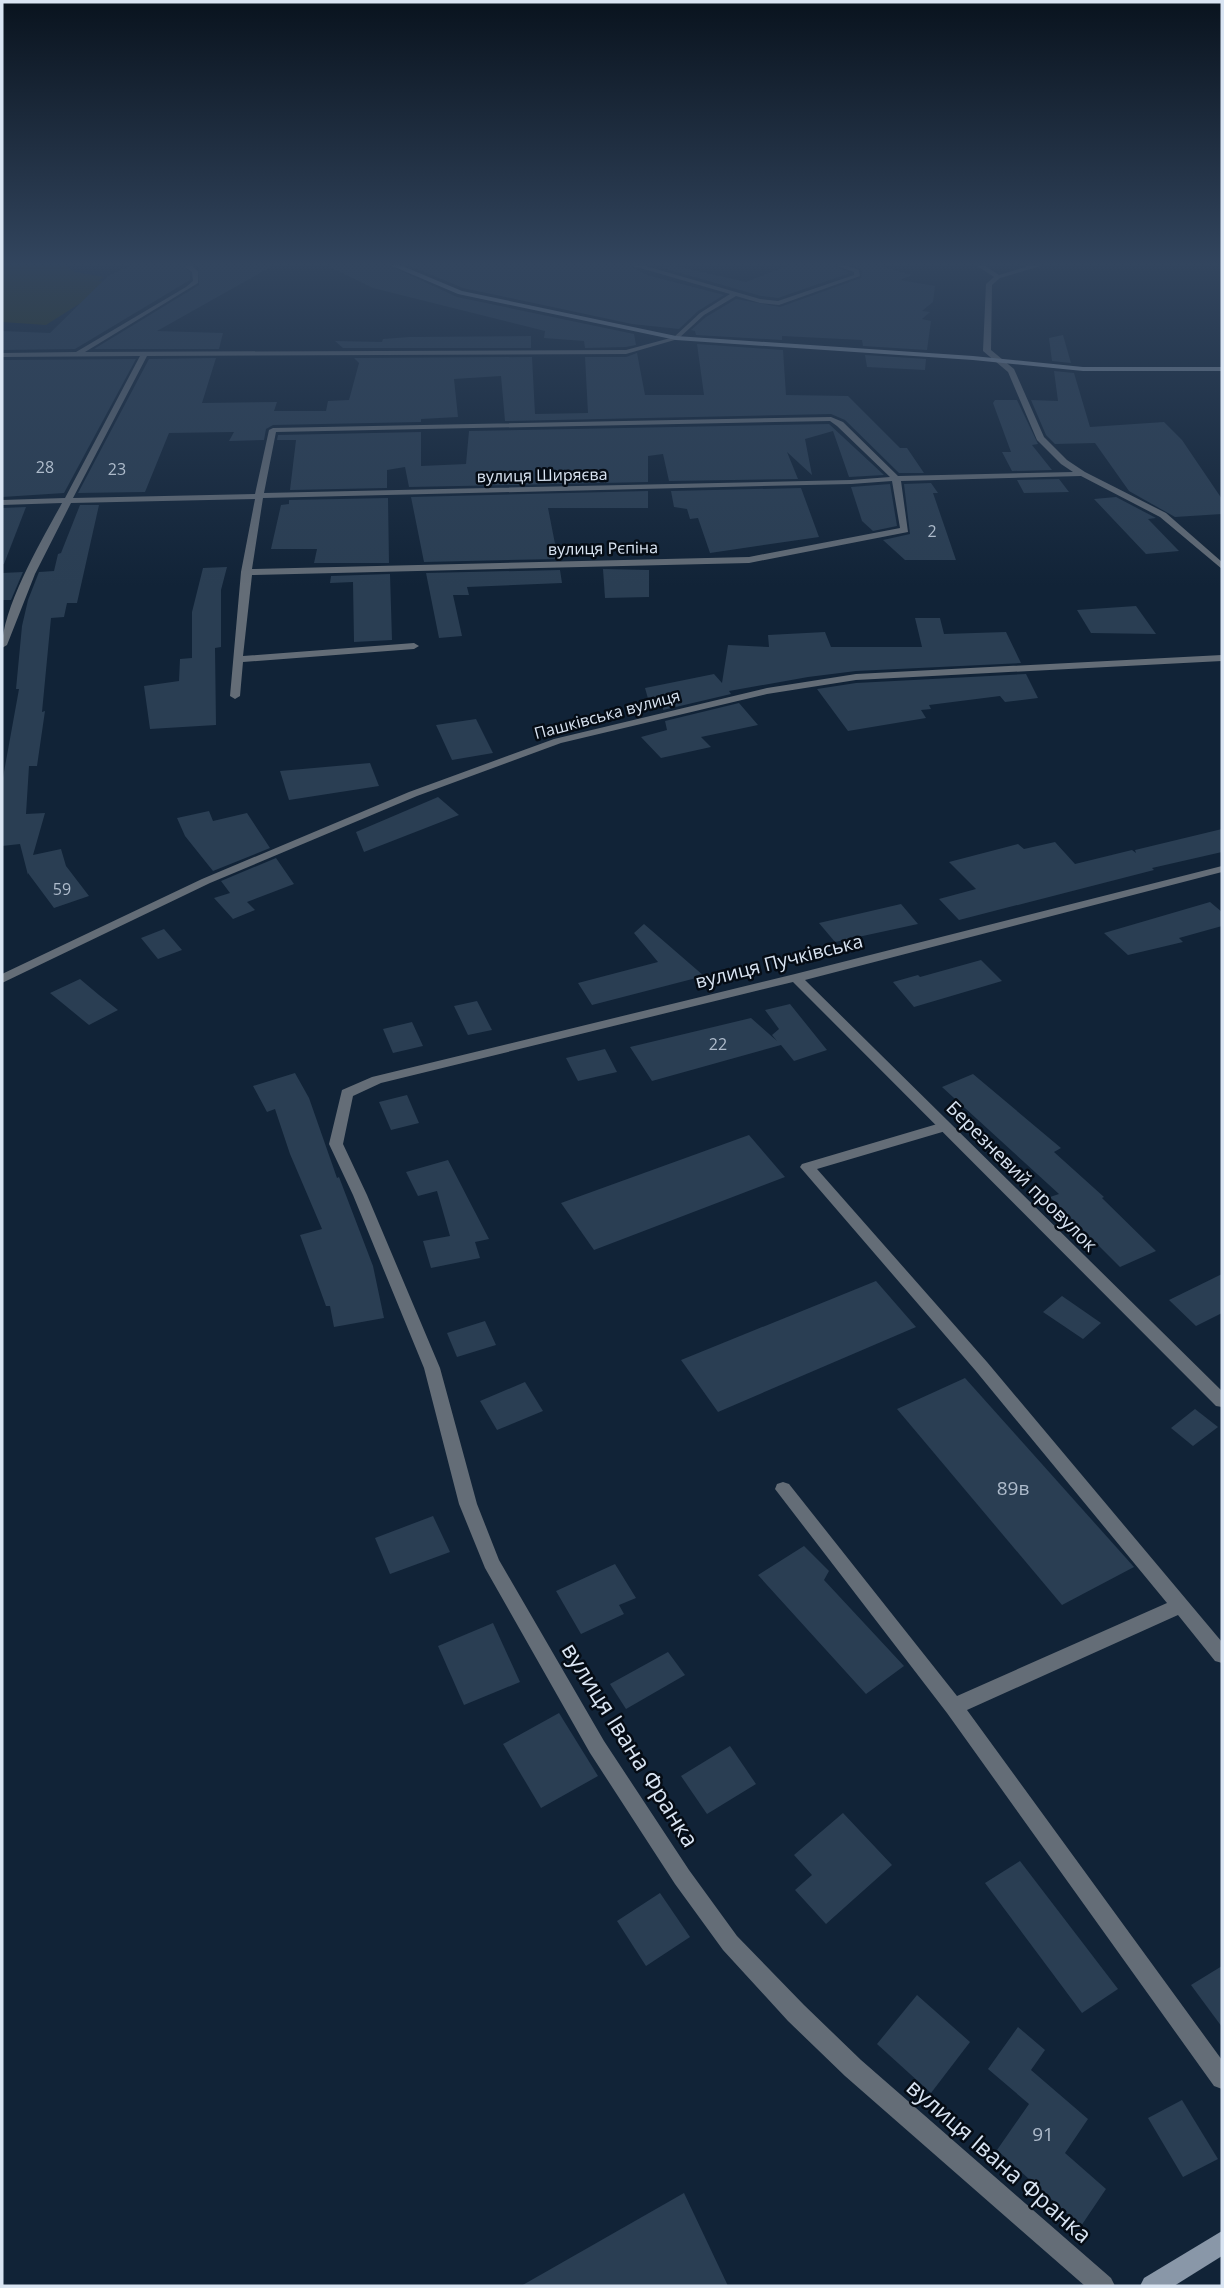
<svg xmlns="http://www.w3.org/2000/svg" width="1224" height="2288" font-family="'Open Sans',sans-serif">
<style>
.green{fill:#2f3614}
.building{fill:#2a3e53}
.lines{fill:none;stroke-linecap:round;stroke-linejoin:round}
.lane{fill:#646d77;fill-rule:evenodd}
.street{fill:#646d77;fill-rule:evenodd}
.secondary{fill:#8997a8;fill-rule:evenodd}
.labels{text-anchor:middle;stroke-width:5;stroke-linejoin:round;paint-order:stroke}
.number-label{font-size:16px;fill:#aebbcb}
.far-street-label{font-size:16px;fill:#dae5f3;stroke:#050c15}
.street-label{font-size:19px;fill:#dae5f3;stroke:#050c15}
.near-number-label{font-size:19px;fill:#aebbcb}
.near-street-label{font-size:23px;fill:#dae5f3;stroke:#050c15}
</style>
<rect width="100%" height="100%" fill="#112337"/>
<path class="green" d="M2 265H64L75 272 104 277 98 281 139 286 90 297 46 325 2 322Z"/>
<g class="building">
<path d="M131 265H183L190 273V280L75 349 2 350V331L50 333 108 276Z"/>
<path d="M198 265H274L157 331 223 333 219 349H94L199 285Z"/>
<path d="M326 265H388L457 297 634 334 636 345 626 347 585 348 584 341 544 338 545 331 373 288Z"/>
<path d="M408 265H628L647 275 724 295 698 311 679 329 632 324 463 288Z"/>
<path d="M671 265 746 282 790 265H832L850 273 778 298 761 296 663 268Z"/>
<path d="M854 265H876L912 275 900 280 935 286 933 302 922 311 930 312 922 319 931 321 927 350 863 346 862 340 782 336V340L696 335 695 331 691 330 706 317 736 299 780 307 861 278 862 270Z"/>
<path d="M1063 335 1071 363 1052 361 1049 338Z"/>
<path d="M531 336V348H343L335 341 382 342 383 339 409 337Z"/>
<path d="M697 344 783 350 786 395 848 396 900 448H907L924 473H899L845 420 831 414 505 421 501 376 454 379 458 417 421 419V422L273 425 266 429 264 440 229 441 234 432 169 433 145 492 78 493 149 359 216 358 202 403 277 402 274 411H326L328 401 349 400 359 363 354 358 532 357 535 414 588 413 585 357H626L637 353 645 395H704Z"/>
<path d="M865 355 926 359 925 370 867 367Z"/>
<path d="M136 359 64 493 2 497V360Z"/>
<path d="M1054 371 1074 373 1090 427 1164 422 1182 440 1222 499V514L1175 517 1129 491 1095 443 1055 444 1046 435 1031 400 1058 401Z"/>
<path d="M995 400H1017L1038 444 1032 445 1052 470 1012 471 1002 452H1011L993 403Z"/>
<path d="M829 424 884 475 849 477 833 431 805 439 812 475 787 452 798 479 669 481 663 454 648 456V482L409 487 405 467 387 470V488L290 490 296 440H277L278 435 421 432V466L466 464 469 431Z"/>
<path d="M1059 479 1069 492 1024 493 1017 480Z"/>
<path d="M931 483 938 493H933L956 560H905L883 540 910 534 904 484Z"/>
<path d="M890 484 897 526 873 531 862 521 851 487Z"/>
<path d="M801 488 819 537 710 553 698 518 690 519 687 509 674 507 671 491Z"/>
<path d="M648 491V508H548L558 559 424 562 411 497Z"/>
<path d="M1116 497 1156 518 1148 519 1179 551 1146 554 1094 499Z"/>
<path d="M388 498 389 563H314L317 549H271L281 505 289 504V500Z"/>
<path d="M80 505H99L77 603H67L64 617 51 618 42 712 45 711 37 766H29L26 814 45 813 33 855 61 849 66 866 89 896 54 908 28 873V875L20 844 2 846V783L19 689H16L22 626 28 600 39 572 54 571 58 554 61 553Z"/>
<path d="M26 507 4 564H2V508Z"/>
<path d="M227 567 221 590V647L215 648 216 725 150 729 144 686 179 681 180 659 192 658V612L203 568Z"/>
<path d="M603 569 649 570V597L605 598Z"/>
<path d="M560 570 562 583 467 587 469 595H453L462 636 439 638 426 573Z"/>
<path d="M23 572 11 600H2V573Z"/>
<path d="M390 574 392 640 354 642 353 582 330 583 331 576Z"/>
<path d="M1136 606 1156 634 1091 633 1077 610Z"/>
<path d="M915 618H940L944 634 1006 632 1021 663 856 671 808 677 729 691 731 694 663 710V707L651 709 645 688 714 674 722 683 728 645 769 647 768 635 825 632 831 647H922Z"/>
<path d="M1026 674 1038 698 1005 702 1000 696 929 705 931 709 921 710 926 718 848 731 817 689 856 683Z"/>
<path d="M739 703 758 725 701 737 711 747 661 758 641 737 667 730 665 721Z"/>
<path d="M476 719 493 753 452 760 436 725Z"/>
<path d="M370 763 379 786 289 800 280 771Z"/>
<path d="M438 797 459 815 364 852 356 832Z"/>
<path d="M209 811 213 821 247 813 270 848 213 871 185 836 177 818Z"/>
<path d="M1222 829V852L1152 868 1154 870 959 920 939 899 976 889 949 862 1018 844 1024 849 1055 842 1075 864 1132 850 1136 853 1135 850Z"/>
<path d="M276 858 294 884 247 902 255 910 233 919 214 898 230 893 221 881Z"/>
<path d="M1210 902 1222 912V926L1179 938 1183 942 1128 955 1104 933Z"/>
<path d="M901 904 918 924 835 942 819 923Z"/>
<path d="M644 924 704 976 592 1005 578 983 658 962 634 933Z"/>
<path d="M164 929 182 950 158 959 141 938Z"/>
<path d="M981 960 1002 981 914 1007 893 982 918 975 920 977Z"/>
<path d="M80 979 99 995 118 1010 89 1025 50 993Z"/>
<path d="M477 1001 492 1030 468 1035 454 1006Z"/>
<path d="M790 1004 827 1050 794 1061 781 1045 652 1081 630 1047 751 1018 777 1041 772 1035 779 1029 765 1010Z"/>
<path d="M412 1022 423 1046 393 1053 383 1029Z"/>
<path d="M605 1049 617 1072 578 1081 566 1058Z"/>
<path d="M295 1073 309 1098 337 1178 339 1177 373 1266 384 1318 334 1327 330 1306H326L300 1235 322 1229 290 1154 275 1109 267 1112 253 1086Z"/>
<path d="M973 1074 1061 1148 1054 1152 1104 1197 1102 1198 1156 1251 1120 1267 1050 1197 1059 1194 942 1087Z"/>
<path d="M407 1095 419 1123 391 1130 379 1102Z"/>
<path d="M749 1135 785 1177 594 1250 561 1203Z"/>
<path d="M448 1160 489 1239 475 1242 480 1258 431 1268 423 1241 450 1236 437 1191 418 1196 406 1172Z"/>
<path d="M1222 1274V1313L1196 1326 1169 1300Z"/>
<path d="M876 1281 916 1327 718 1412 681 1360Z"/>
<path d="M1062 1296 1101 1323 1083 1339 1043 1312Z"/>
<path d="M485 1321 496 1345 457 1357 447 1333Z"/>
<path d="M965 1378 1134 1567 1062 1605 897 1409Z"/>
<path d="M525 1382 543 1411 497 1430 480 1401Z"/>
<path d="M1195 1409 1218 1427 1193 1446 1171 1428Z"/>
<path d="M433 1516 450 1552 390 1574 375 1538Z"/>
<path d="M804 1546 829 1571 824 1580 904 1666 866 1694 758 1575Z"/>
<path d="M615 1564 636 1598 619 1605 624 1614 581 1634 556 1591Z"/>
<path d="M493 1623 520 1682 464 1705 438 1646Z"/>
<path d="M668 1652 685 1675 626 1709 610 1684Z"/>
<path d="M559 1713 598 1776 541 1808 503 1744Z"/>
<path d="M730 1746 756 1784 707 1814 681 1776Z"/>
<path d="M843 1813 892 1865 826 1924 795 1890 812 1875 794 1855Z"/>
<path d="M1020 1861 1118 1989 1082 2013 985 1883Z"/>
<path d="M660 1893 690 1937 646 1966 617 1921Z"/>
<path d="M1222 1966V2027L1191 1985Z"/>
<path d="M917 1995 970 2042 931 2093 877 2044Z"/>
<path d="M1018 2027 1045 2050 1031 2070 1088 2119 1065 2153 1106 2189 1081 2226 997 2150 1029 2104 988 2069Z"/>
<path d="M1182 2100 1218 2159 1183 2177 1148 2118Z"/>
<path d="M684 2193 728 2286H521Z"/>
</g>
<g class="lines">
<path class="lane" d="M944 1122 949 1124 951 1127 949 1130 817 1169 987 1362 1222 1642V1663L1215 1661 1178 1615 967 1710 1222 2060V2089L1214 2086 947 1713 775 1489 777 1484 783 1482 789 1484 957 1696 1167 1603 975 1370 800 1167 802 1164Z"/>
<g class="street">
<path d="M196 265 193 267 198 271V283L85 352 626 350 674 337 700 313 730 294 630 265H642L760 299 778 301 854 275V272L834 265H845L859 270 860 276 779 305 760 303 736 296 704 315 678 339 626 354 147 356 73 498 255 494 269 430 273 428 831 417 843 422 898 476 1073 472 1061 464 1037 440 1008 372 983 351 986 284 994 277 976 265H984L999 275 1032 265H1044L1000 278 992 285 991 350 1014 369 1044 437 1067 460 1085 472 1166 513 1222 562V569L1160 517 1081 476 901 481 908 532 749 563 252 575 243 656 414 643 419 646 414 649 243 662 240 696 235 699 230 696 241 572 255 499 71 503 35 574 7 645 2 648C2 607 42 540 62 503L2 505V500L65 498 140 356 2 357V353L76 352 186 287 193 281 192 272 185 267ZM830 421 837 426 890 477 851 480 264 493 276 432ZM892 481 900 528 749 557 252 569 263 498 851 484Z"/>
<path d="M1222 655V661L856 680 767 694 561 743 417 796 210 883 2 983V974L202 879 409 792 554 739 767 688 856 674Z"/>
<path d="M1222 866V872L805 980 1222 1391V1407L1216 1406 793 982 381 1083 353 1096 343 1144 367 1195 440 1368 477 1504 499 1560 604 1741 689 1870 737 1936 804 2005 861 2060 1111 2278 1115 2286H1085L845 2076 788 2021 723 1950 675 1884 590 1753 485 1568 459 1504 424 1368 353 1195 329 1144 342 1090 372 1077 795 974Z"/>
</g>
<g class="secondary">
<path d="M390 265H400L462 291 676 336 973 356 1083 367H1222V371H1083L973 360 676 340 458 294Z"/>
<path d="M1222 2231V2256L1174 2286H1140L1144 2278Z"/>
</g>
</g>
<linearGradient id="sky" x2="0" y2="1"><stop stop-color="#09131e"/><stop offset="0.45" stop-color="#32455e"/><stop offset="1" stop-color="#32455e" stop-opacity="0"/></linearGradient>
<rect width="1224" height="586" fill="url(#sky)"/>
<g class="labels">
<g class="number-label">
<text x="45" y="473">28</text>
<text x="117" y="475">23</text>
<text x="932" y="537">2</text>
<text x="62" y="895">59</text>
<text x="718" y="1050">22</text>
</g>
<g class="far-street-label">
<text transform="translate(542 475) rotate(-1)" y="6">вулиця Ширяєва</text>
<text transform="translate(603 548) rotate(-1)" y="6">вулиця Рєпіна</text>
<text transform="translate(607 714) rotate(-15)" y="6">Пашківська вулиця</text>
</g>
<g class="street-label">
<text transform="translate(779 961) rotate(-14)" y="7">вулиця Пучківська</text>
<text transform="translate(1022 1176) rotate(45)" y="7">Березневий провулок</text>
</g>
<g class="near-number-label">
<text x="1013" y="1495">89в</text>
<text x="1043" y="2141">91</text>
</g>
<g class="near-street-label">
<text transform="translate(630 1745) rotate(58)" y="8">вулиця Івана Франка</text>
<text transform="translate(999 2161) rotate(41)" y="8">вулиця Івана Франка</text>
</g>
</g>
<rect width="1224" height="2288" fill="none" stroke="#dae5f3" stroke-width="7"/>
</svg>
